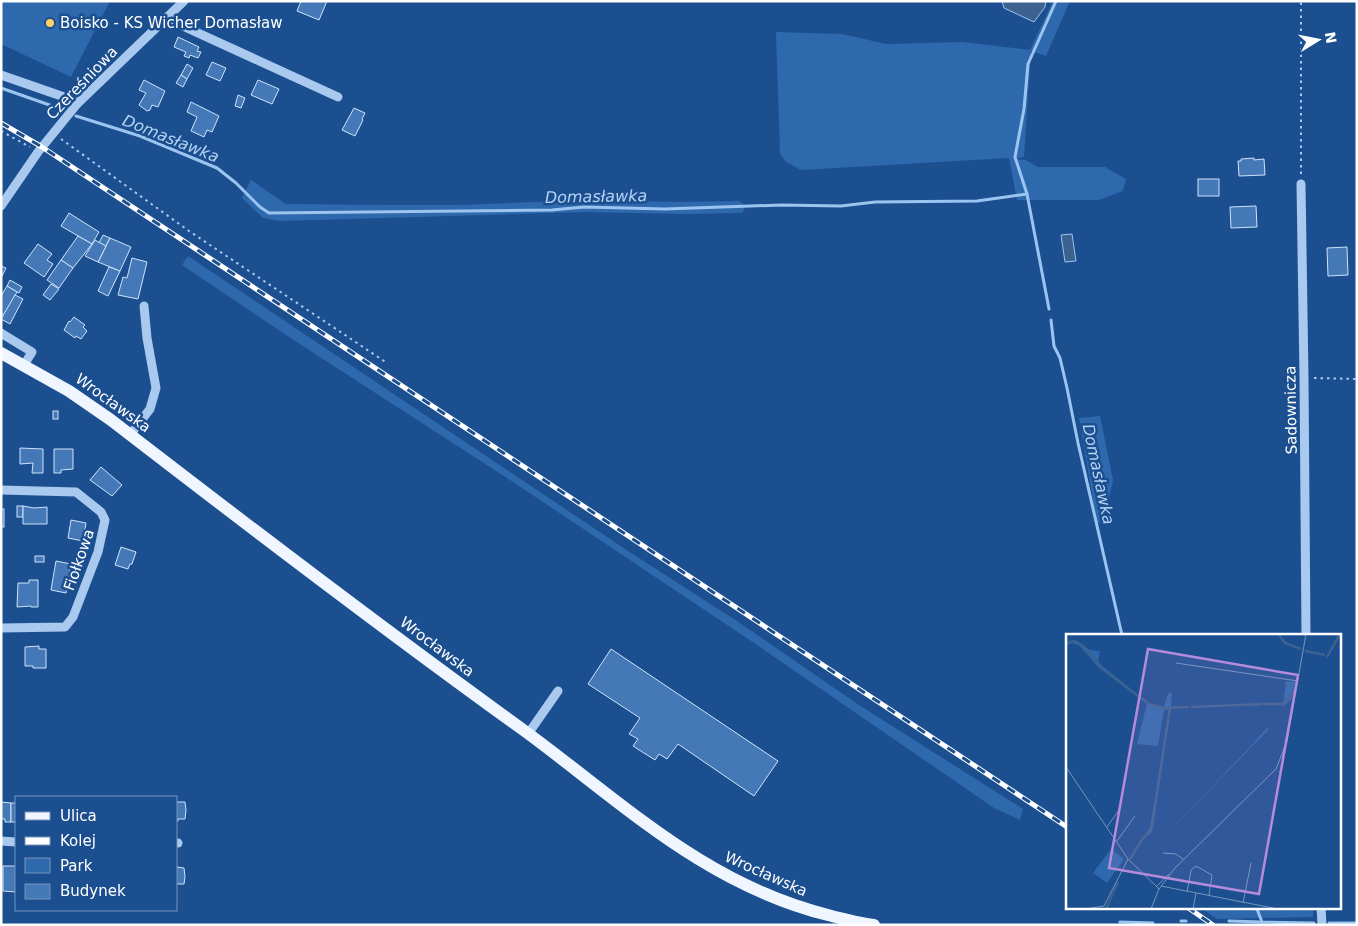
<svg xmlns="http://www.w3.org/2000/svg" width="1358" height="926" font-family="'DejaVu Sans',sans-serif">
<style>
.green{fill:#2e69ad}
.water{fill:#3c6290;stroke:#9cc4f0}
.lines{fill:none;stroke-linecap:round;stroke-linejoin:round}
.stream{stroke:#9cc4f0;stroke-width:3}
.building{fill:#4478b7;stroke:#cfe3fa}
.path{stroke:#a9c9ee;stroke-width:2;stroke-dasharray:2.5 4;stroke-linecap:butt}
.minor{stroke:#a9c9ee;stroke-width:9}
.major{stroke:#f0f6ff;stroke-width:12}
.rail-casing{stroke:#fff;stroke-width:5}
.rail{stroke:#1b4f8f;stroke-width:3;stroke-dasharray:9;stroke-linecap:butt}
.poi-dot{fill:#ffd166;stroke:#1b4f8f;stroke-width:2}
.labels{text-anchor:middle;stroke-width:5;stroke-linejoin:round;paint-order:stroke}
.poi-label{font-size:15px;fill:#fff;stroke:#1b4f8f;text-anchor:start}
.street-label{font-size:15px;fill:#fff;stroke:#1b4f8f}
.water-label{font-size:16px;font-style:italic;fill:#b5d3f5;stroke:#1b4f8f}
.inset-river{fill:none;stroke:#3c6290;stroke-width:2.5}
.inset-road{fill:none;stroke:#7695bc;stroke-width:1}
.view{fill:#b68bdc;fill-opacity:0.15;stroke:#b68bdc;stroke-width:2.5}
.inset-edge{fill:none;stroke:#fff;stroke-width:2.5}
</style>
<rect width="100%" height="100%" fill="#1b4f8f"/>
<g class="green">
<path d="M1 1H110L71 77 1 44Z"/>
<path d="M1053 1H1070L1046 56 1031 51 1024 157 1014 159 1026 160 1038 167H1105L1126 179 1123 191 1099 200H1017L1009 158 801 170 786 162 780 154 776 32 842 34 886 44 962 42 1030 50Z"/>
<path d="M251 180 286 204 388 205H461L586 200 676 202 739 201 746 206 742 213 683 214 585 212 280 221 263 218 242 198Z"/>
<path d="M188 256 628 551 737 621 859 705 1023 809 1020 820 994 808 760 647 516 484 292 339 182 265Z"/>
<path d="M1100 416 1113 480 1104 521 1097 523 1079 418Z"/>
<path d="M1200 907H1313V917L1217 919Z"/>
</g>
<g class="water">
<path d="M1002 1H1046L1045 7 1034 22 1004 8Z"/>
<path d="M1072 234 1076 261 1065 262 1061 235Z"/>
</g>
<g class="lines">
<g class="stream">
<path d="M1 88 61 109"/>
<path d="M76 116 140 136 217 168 236 183 260 207 269 213 552 210 584 207 665 209 781 205 841 206 875 202 977 201 1027 194"/>
<path d="M1049 309 1027 194 1015 157 1024 109 1028 64 1056 1"/>
<path d="M1051 320 1054 346 1060 358 1067 388 1078 443 1122 635"/>
<path d="M1254 907 1257 909 1262 922 1314 923"/>
<path d="M1181 921H1186"/>
<path d="M1229 921 1262 922"/>
<path d="M1120 922 1153 923"/>
<path d="M1329 923H1357"/>
</g>
</g>
<g class="building">
<path d="M301 1H327L319 20 297 11Z"/>
<path d="M178 37 199 47 197 51 201 52 198 58 190 55 189 58 184 56 186 52 174 47Z"/>
<path d="M212 62 226 68 220 81 206 75Z"/>
<path d="M187 64 193 68 187 79 181 75Z"/>
<path d="M181 75 187 79 183 87 176 83Z"/>
<path d="M144 80 165 91 158 107 152 105 150 110 147 111 139 105 146 93 139 90Z"/>
<path d="M258 80 279 89 272 104 251 95Z"/>
<path d="M238 95 245 98 241 108 235 106Z"/>
<path d="M191 102 219 116 212 132 207 130 204 137 191 131 197 117 187 112Z"/>
<path d="M354 108 365 113 362 119 363 120 355 136 342 130Z"/>
<path d="M1254 158V160L1264 159 1265 175 1239 176 1238 161H1241V159Z"/>
<rect x="1198" y="179" width="21" height="17"/>
<path d="M1256 206 1257 227 1231 228 1230 207Z"/>
<path d="M69 213 99 232 92 244 61 226Z"/>
<path d="M103 235 110 238 106 246 99 243Z"/>
<path d="M78 236 92 244 73 268 61 260Z"/>
<path d="M110 238 131 247 120 271 98 262Z"/>
<path d="M95 240 106 246 98 262 85 256Z"/>
<path d="M38 244 52 254 47 260 53 264 44 277 24 263Z"/>
<path d="M1347 247 1348 275 1328 276 1327 248Z"/>
<path d="M132 258 147 262 138 299 118 295 123 277 127 278Z"/>
<path d="M61 260 73 268 59 288 47 280Z"/>
<path d="M1 266 6 268 1 278Z"/>
<path d="M109 267 120 271 108 296 98 291Z"/>
<path d="M10 280 22 287 19 293 7 286Z"/>
<path d="M51 284 59 289 50 300 43 295Z"/>
<path d="M7 286 17 292 4 315 1 313V296Z"/>
<path d="M15 295 23 299 10 324 1 319Z"/>
<path d="M74 317 85 325 83 327 87 331 81 339 76 336 75 338 64 330 69 321 70 322Z"/>
<rect x="53" y="411" width="5" height="8"/>
<path d="M20 448 43 449V473H32L33 463 20 464Z"/>
<path d="M54 449H73V469L61 470V473H54Z"/>
<path d="M101 467 122 485 112 496 90 480Z"/>
<rect x="17" y="506" width="6" height="11"/>
<path d="M23 506 34 508 47 507V524H23Z"/>
<rect x="1" y="509" width="3" height="18"/>
<path d="M71 520 86 523 83 541 68 538Z"/>
<path d="M121 547 136 552 132 564H130L128 569 115 565Z"/>
<rect x="35" y="556" width="9" height="6"/>
<path d="M56 561 71 564 66 593 51 590Z"/>
<path d="M29 580H38V607H31V606L17 607 18 583H29Z"/>
<path d="M39 646V649H46V668H33V666H25V647Z"/>
<path d="M611 649 778 761 754 796 678 744 667 759 659 754 655 760 633 746 638 739 629 734 640 718 588 684Z"/>
<path d="M1 802 11 803V822H5V819H1Z"/>
<path d="M176 802H185L186 810 185 819H178V821H176Z"/>
<rect x="11" y="803" width="5" height="19"/>
<path d="M176 865 177 867 184 868 185 877 184 884H176Z"/>
<path d="M3 866H16V892L3 891Z"/>
</g>
<g class="lines">
<g class="path">
<path d="M1 131 30 147"/>
<path d="M61 139 189 231 387 363"/>
<path d="M1301 174V1"/>
<path d="M1314 378 1357 379"/>
</g>
<g class="minor">
<path d="M167 17 174 22 338 97"/>
<path d="M1 75 70 99 77 104"/>
<path d="M1301 184 1304 378 1306 635"/>
<path d="M1 206 38 152 77 104 184 1"/>
<path d="M1 333 32 352 24 365"/>
<path d="M130 435 150 409 156 388 147 338 144 306"/>
<path d="M1 490 76 492 101 512 105 520 98 552 73 617 65 627 1 628"/>
<path d="M528 734 558 691"/>
<path d="M1 841 16 842"/>
<path d="M176 843H178"/>
<path d="M1321 907 1322 925"/>
</g>
<path class="major" d="M1 353 69 391 111 420C247 525 383 629 522 729 622 802 704 884 828 915 843 919 858 923 874 925"/>
<defs>
<g id="rail">
<path d="M1 123 42 147 1067 827"/>
<path d="M1187 907 1213 925"/>
</g>
</defs>
<use href="#rail" class="rail-casing"/>
<use href="#rail" class="rail"/>
</g>
<circle class="poi-dot" cx="50" cy="23" r="5"/>
<g class="labels">
<g class="poi-label">
<text x="60" y="28">Boisko - KS Wicher Domasław</text>
</g>
<g class="street-label">
<text transform="translate(82 83) rotate(-46)" y="5">Czereśniowa</text>
<text transform="translate(113 403) rotate(36)" y="5">Wrocławska</text>
<text transform="translate(1291 410) rotate(-91)" y="5">Sadownicza</text>
<text transform="translate(79 560) rotate(-71)" y="5">Fiołkowa</text>
<text transform="translate(437 647) rotate(37)" y="5">Wrocławska</text>
<text transform="translate(766 874) rotate(24)" y="5">Wrocławska</text>
</g>
<g class="water-label">
<text transform="translate(171 138) rotate(22)" y="6">Domasławka</text>
<text transform="translate(596 196) rotate(-1)" y="6">Domasławka</text>
<text transform="translate(1099 474) rotate(78)" y="6">Domasławka</text>
</g>
</g>
<g transform="translate(1066 634)">
<rect width="275" height="275" fill="#1b4f8f"/>
<path d="M10 7 24 16 34 17 32 28 81 69 98 73 102 60 106 58 105 75 98 76 92 112 71 110 81 69 33 34 14 12 6 9 0 12 1 8ZM220 47 229 48 226 64 217 73ZM203 92 202 96 90 211 182 115ZM98 119 87 195 82 201 80 199 84 193ZM45 215 58 225 41 249 27 239Z" fill="#2e69ad"/>
<path class="inset-river" d="M212 0 219 9 235 15M0 9 8 7 16 11 38 36 83 70 98 74 123 73M239 17 259 21M261 23 274 0M198 70H217L228 57M125 73 197 70M64 225 77 204 85 197 104 74M40 275 52 248"/>
<path class="inset-road" d="M110 29 232 47M0 133 62 225 93 255M41 193 53 176M51 207 69 182M97 219 110 220 117 225M95 252 212 275M90 253 103 240M121 258 125 236 130 232 146 241 143 261M177 269 185 229M19 275 38 272 62 225M85 275 93 255 109 234 210 135 221 107 240 0M127 275 130 259"/>
<path class="view" d="M82 15 232 41 193 260 43 234Z"/>
<rect width="275" height="275" class="inset-edge"/>
</g>
<rect width="1358" height="926" fill="none" stroke="#ffffff" stroke-width="5"/>
<rect x="15" y="796" width="162" height="115" fill="#1b4f8f" stroke="#7695bc"/>
<rect x="25" y="812" width="25" height="8" fill="#f0f6ff" stroke="#7695bc"/>
<text x="60" y="821" font-size="15" fill="#ffffff">Ulica</text>
<rect x="25" y="837" width="25" height="8" fill="#ffffff" stroke="#7695bc"/>
<text x="60" y="846" font-size="15" fill="#ffffff">Kolej</text>
<rect x="25" y="858" width="25" height="15" fill="#2e69ad" stroke="#7695bc"/>
<text x="60" y="871" font-size="15" fill="#ffffff">Park</text>
<rect x="25" y="884" width="25" height="15" fill="#4478b7" stroke="#7695bc"/>
<text x="60" y="896" font-size="15" fill="#ffffff">Budynek</text>
<g transform="translate(1318 40) rotate(80)" stroke="#1b4f8f" stroke-width="4" paint-order="stroke">
<path d="M0-4L9 19L0 12L-9 19Z" fill="#ffffff"/>
<text y="-8" font-size="14" font-weight="bold" text-anchor="middle" fill="#ffffff">N</text>
</g>
</svg>
